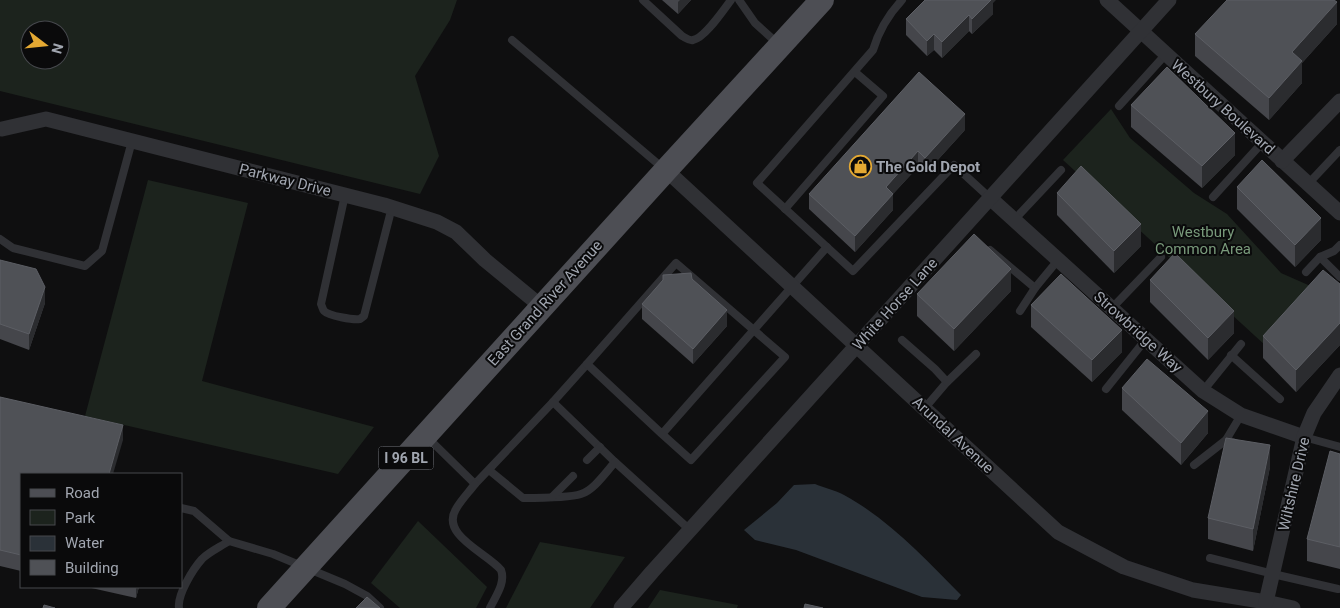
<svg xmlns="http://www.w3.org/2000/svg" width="1340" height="608" font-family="Roboto,sans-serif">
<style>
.green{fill:#1c231d;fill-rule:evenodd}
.water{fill:#2a3138}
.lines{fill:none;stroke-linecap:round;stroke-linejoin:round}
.lane{stroke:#303135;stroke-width:8}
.street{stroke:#303135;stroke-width:15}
.primary{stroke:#4d4e54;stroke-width:24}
.wall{fill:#45464b}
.shaded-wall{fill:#2b2c2f}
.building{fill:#4f5156;stroke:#5c5e64}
.labels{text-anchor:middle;stroke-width:4;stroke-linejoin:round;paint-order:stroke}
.shield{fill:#0a0a0b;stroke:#74777e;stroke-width:1}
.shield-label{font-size:14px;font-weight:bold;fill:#a1a6b0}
.street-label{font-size:15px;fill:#a1a6b0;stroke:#0a0a0b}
.poi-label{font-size:15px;font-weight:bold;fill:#a1a6b0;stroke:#0a0a0b;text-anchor:start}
.park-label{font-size:15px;fill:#799a7b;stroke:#0a0a0b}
</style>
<rect width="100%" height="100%" fill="#0f0f10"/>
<g class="green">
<path d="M0 0H457L450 20 415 76 439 156 420 194 0 91ZM30 30H60V60H30Z"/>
<path d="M1111 109 1130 138 1194 193 1227 214 1281 273 1315 288 1266 346 1063 160Z"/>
<path d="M148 180 248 203 202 381 374 427 338 474 85 416Z"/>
<path d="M418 521 487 587 476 608H400L371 583Z"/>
<path d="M540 542 625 557 590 608H506Z"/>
<path d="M660 590 738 605 737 608H648Z"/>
</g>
<path class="water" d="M815 484C825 488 835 490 844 495 890 520 925 559 961 595L957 600 922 597 796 550 755 540 744 530 777 503 794 485Z"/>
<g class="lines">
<g class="lane">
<path d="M643 0 682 36C686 38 689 41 693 40 705 38 724 9 731 0"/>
<path d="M739 0 755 23 777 43"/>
<path d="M902 0C888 15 879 30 873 50L757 183 853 271 954 165 990 198"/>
<path d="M512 40 664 169"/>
<path d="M1119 106 1166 54"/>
<path d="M1308 184 1340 150"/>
<path d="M345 195 321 304C322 306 323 310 324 311 329 316 353 320 360 319L364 316 392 207"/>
<path d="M1213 197 1262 143"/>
<path d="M785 209 883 96 855 72"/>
<path d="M1014 220 1061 170"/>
<path d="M0 239 13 248 85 266 102 251 132 141"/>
<path d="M990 250 1035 288 1058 260"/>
<path d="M1320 257 1340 277"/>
<path d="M1306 272 1320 257 1334 251 1340 245"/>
<path d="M1112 308 1161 257"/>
<path d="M1020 311 1035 288"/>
<path d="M902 340 935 369 947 382 924 409"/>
<path d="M1231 355 1280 399"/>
<path d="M947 382 976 354"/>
<path d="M1106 389 1146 339"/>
<path d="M1203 391 1241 344"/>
<path d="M553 402 587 364"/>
<path d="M662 434 691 460 785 357 676 263 587 364 662 434 827 247"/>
<path d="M427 437 475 484 553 402 615 462C606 472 594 490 581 494 569 498 536 498 523 498L489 470"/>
<path d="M1304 437 1340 447"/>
<path d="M1233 442 1226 440 1241 415"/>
<path d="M587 460 600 447"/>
<path d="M615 462 690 530"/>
<path d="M1194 465 1226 440"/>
<path d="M475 484C469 492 461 500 456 509 440 535 487 553 501 570 506 583 495 597 490 608"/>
<path d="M552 497 573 476"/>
<path d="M181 508 194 511 229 541"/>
<path d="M1210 558 1273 574 1338 589"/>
<path d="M179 608C177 595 193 569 202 559 209 552 220 547 229 541L273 554 345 584 367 596 380 608"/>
</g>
<g class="street">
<path d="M1107 0 1340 213"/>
<path d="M2 129 46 119 384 205 437 222 456 232 485 260 542 307"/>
<path d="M1282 161 1340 101"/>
<path d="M666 170 1058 532 1124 567 1193 590 1266 602 1293 608"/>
<path d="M990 198 1203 391 1241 415 1304 437"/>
<path d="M1266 602 1304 437 1314 413 1340 375"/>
<path d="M621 608 652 572 1169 0"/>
</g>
<path class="primary" d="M269 608 666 170 822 0"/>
</g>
<g class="wall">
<path d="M662 0H691L678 14Z"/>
<path d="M993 3V14L972 34 969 31 942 58 934 50 927 56 906 35V19Z"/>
<path d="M1337 24 1302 63V83L1269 120 1195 56V34Z"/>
<path d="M1131 105 1235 155 1202 188 1131 127Z"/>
<path d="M965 130 925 174 918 167 893 194V210L855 252 809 209V194Z"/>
<path d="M1237 187 1321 240 1295 267 1237 209Z"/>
<path d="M1057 193 1141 246 1114 273 1057 215Z"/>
<path d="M0 260 45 303 29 350 0 339Z"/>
<path d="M692 279 727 326 693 364 642 319V304Z"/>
<path d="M1150 280 1234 333 1208 360 1150 302Z"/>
<path d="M1340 284V345L1296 392 1263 358V336Z"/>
<path d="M1011 291 954 351 917 316V294Z"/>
<path d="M1031 305 1122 352 1092 382 1031 327Z"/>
<path d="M1122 388 1208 433 1181 465 1122 410Z"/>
<path d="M0 397 123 440 21 474V571L0 566Z"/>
<path d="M1340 454V569L1307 561V539Z"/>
<path d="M1270 467 1253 551 1208 539V518Z"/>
<path d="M87 587H139L136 598Z"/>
</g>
<g class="shaded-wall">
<path d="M680 0H691L678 14V2Z"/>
<path d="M987 0H996L993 3V14L972 34V19Z"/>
<path d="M1337 2V24L1302 63V83L1269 120V98L1292 52Z"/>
<path d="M969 15V31L942 58V42Z"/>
<path d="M934 34V50L927 56V41Z"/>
<path d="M965 114V130L925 174V158Z"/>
<path d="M1235 133V155L1202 188V166Z"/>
<path d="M918 151V167L893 194V210L855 252V236L886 187Z"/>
<path d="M1321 218V240L1295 267V245Z"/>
<path d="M1141 224V246L1114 273V251Z"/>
<path d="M1011 269V291L954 351V329Z"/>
<path d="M45 287V303L29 350V334Z"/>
<path d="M727 310V326L693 364V349Z"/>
<path d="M1234 311V333L1208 360V338Z"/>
<path d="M1340 323V345L1296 392V370Z"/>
<path d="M1122 330V352L1092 382V360Z"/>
<path d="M1208 411V433L1181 465V443Z"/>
<path d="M123 425V440L113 474H109Z"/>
<path d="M1270 445V467L1253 551V529Z"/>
<path d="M136 587H139L136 598Z"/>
</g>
<g class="building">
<path d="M925 0H991L972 19 969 15 942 42 934 34 927 41 906 19Z"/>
<path d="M1227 0H1334L1337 2 1292 52 1302 61 1269 98 1195 34Z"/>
<path d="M1167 67 1235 133 1202 166 1131 105Z"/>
<path d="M919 72 965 114 925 158 918 151 886 187 893 194 855 236 809 194Z"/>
<path d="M1262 160 1321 218 1295 245 1237 187Z"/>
<path d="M1081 166 1141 224 1114 251 1057 193Z"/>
<path d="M974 234 1011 269 954 329 917 294Z"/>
<path d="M1175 253 1234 311 1208 338 1150 280Z"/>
<path d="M0 260 36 269 45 287 29 334 0 324Z"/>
<path d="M1323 270 1340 284V323L1296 370 1263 336Z"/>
<path d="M691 273 692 279 727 310 693 349 642 304 663 280V275Z"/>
<path d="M1061 274 1122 330 1092 360 1031 305Z"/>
<path d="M1147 359 1208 411 1181 443 1122 388Z"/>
<path d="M0 397 123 425 109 474H21V555L0 550Z"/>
<path d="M1226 438 1270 445 1253 529 1208 518Z"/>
<path d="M1330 451 1340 454V547L1307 539Z"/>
<path d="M367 597 380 608H356Z"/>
<path d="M805 604 823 608H804Z"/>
<path d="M44 605 55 608H43Z"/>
</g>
<defs>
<symbol id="shop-ring" viewBox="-11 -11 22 22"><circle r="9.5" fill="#0a0a0b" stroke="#e4a933" stroke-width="1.5"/><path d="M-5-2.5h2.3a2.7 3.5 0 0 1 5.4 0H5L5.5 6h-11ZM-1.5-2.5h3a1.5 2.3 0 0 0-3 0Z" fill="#e4a933"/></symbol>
</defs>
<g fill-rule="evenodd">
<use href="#shop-ring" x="848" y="154" width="25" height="25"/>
</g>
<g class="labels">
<rect class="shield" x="378.5" y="446.5" width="55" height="23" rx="4"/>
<g class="shield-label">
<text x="406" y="463">I 96 BL</text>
</g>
<g class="street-label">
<text transform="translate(1223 107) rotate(42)" y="5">Westbury Boulevard</text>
<text transform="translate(285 180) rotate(14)" y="5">Parkway Drive</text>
<text transform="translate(545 303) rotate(-48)" y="5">East Grand River Avenue</text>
<text transform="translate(895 304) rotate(-48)" y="5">White Horse Lane</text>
<text transform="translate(1138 332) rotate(42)" y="5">Strowbridge Way</text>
<text transform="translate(953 435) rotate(43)" y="5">Arundal Avenue</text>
<text transform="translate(1294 484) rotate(-77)" y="5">Wiltshire Drive</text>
</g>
<g class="poi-label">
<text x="876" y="172">The Gold Depot</text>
</g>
<g class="park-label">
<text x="1203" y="237">Westbury<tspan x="1203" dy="17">Common Area</tspan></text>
</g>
</g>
<rect x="20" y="473" width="162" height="115" fill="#0a0a0b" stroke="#46484d"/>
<rect x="30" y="489" width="25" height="8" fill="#4d4e54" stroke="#46484d"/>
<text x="65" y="498" font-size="15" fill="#a1a6b0">Road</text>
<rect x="30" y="510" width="25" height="15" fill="#1c231d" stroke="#46484d"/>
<text x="65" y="523" font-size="15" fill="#a1a6b0">Park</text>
<rect x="30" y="536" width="25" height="15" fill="#2a3138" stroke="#46484d"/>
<text x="65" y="548" font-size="15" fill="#a1a6b0">Water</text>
<rect x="30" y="560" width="25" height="15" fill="#4f5156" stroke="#46484d"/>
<text x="65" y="573" font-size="15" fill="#a1a6b0">Building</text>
<g transform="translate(45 45) rotate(106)"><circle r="24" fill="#0a0a0b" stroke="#46484d"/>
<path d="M0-4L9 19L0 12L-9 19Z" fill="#e4a933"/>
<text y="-8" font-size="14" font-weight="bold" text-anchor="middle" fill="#a1a6b0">N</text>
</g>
</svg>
